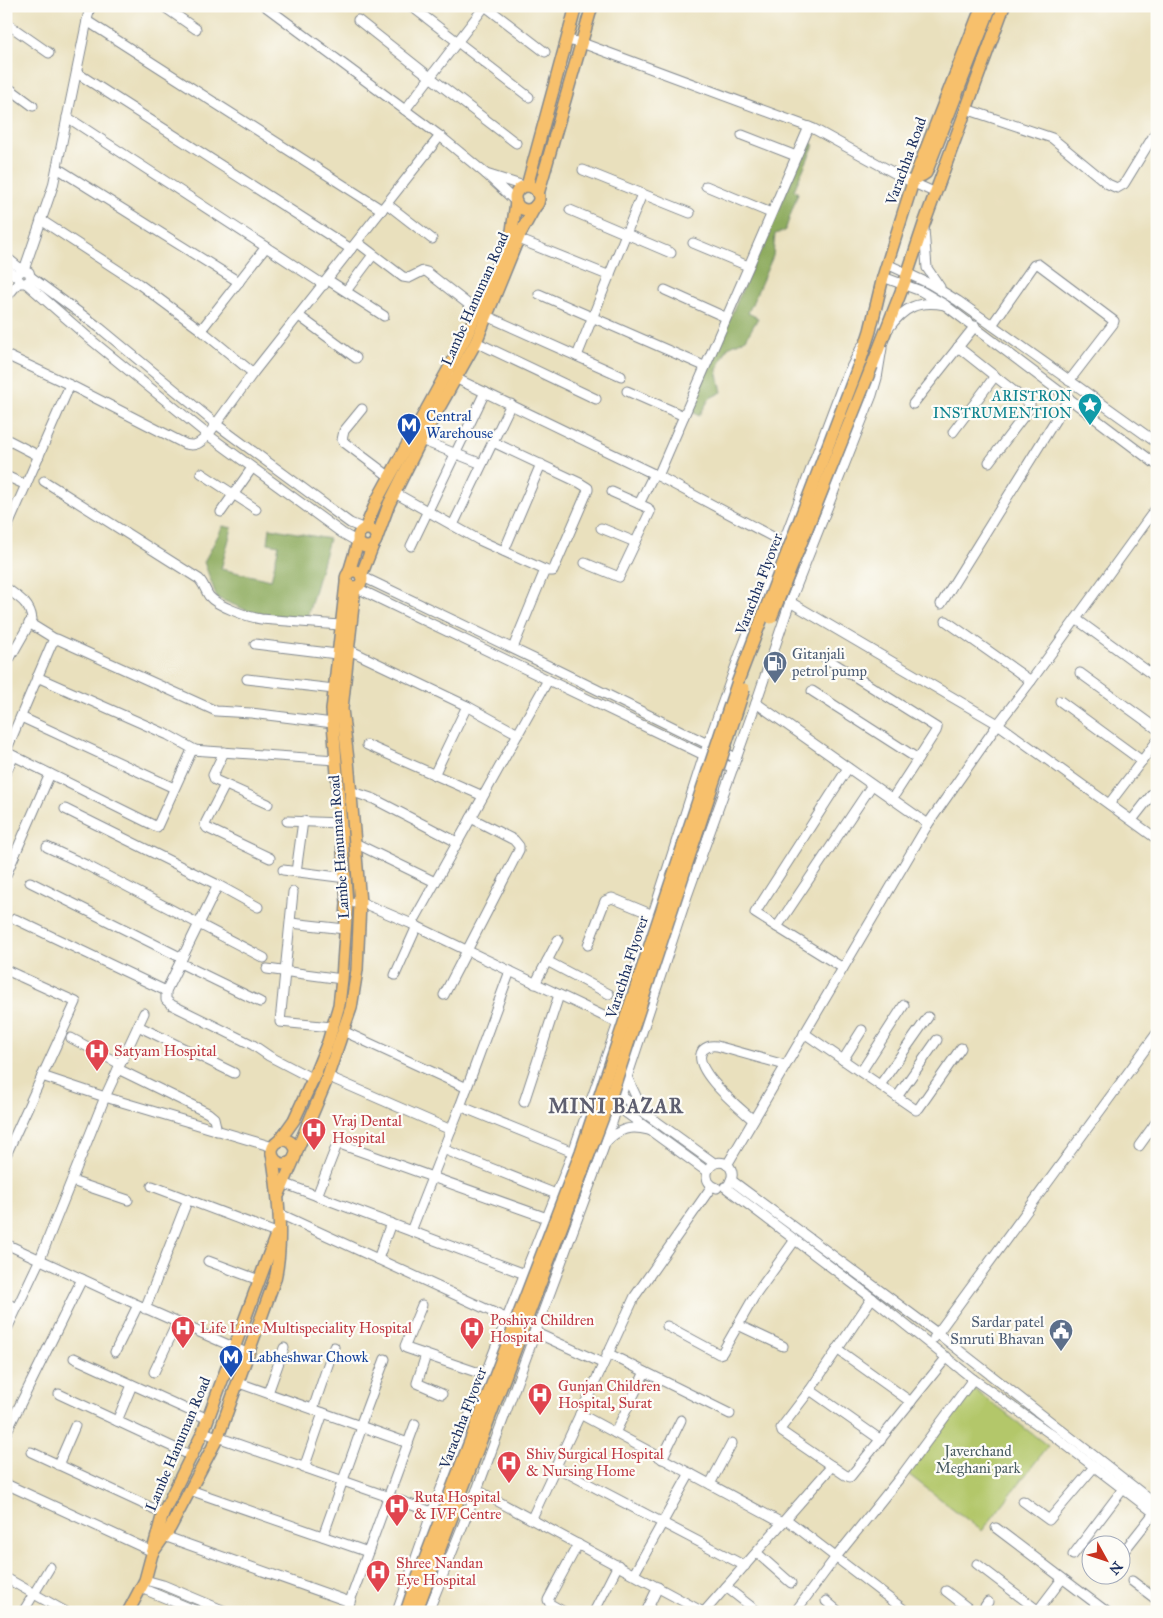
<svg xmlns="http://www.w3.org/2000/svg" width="1163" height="1618" font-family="'IM FELL Great Primer',serif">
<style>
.green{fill:#b3c76b;stroke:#677b64}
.forest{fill:#8eac5f;stroke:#546e5e}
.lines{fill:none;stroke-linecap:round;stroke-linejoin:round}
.minor-casing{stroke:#82888e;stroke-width:11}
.major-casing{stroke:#82888e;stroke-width:14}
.minor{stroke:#fff;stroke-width:9}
.major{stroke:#f7c06c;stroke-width:11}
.major-bridge-casing{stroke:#82888e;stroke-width:14;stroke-linecap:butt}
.major-bridge{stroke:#f7c06c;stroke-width:11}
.labels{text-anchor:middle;stroke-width:4.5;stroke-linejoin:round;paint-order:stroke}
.street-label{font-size:15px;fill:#1b2f5e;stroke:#fdfcf7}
.culture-label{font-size:15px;fill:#0d838f;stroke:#fdfcf7;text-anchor:end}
.transit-label{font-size:15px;fill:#164399;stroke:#fdfcf7;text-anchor:start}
.service-label{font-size:15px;fill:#4e5e75;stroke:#fdfcf7;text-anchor:start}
.health-label{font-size:15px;fill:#be3a42;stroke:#fdfcf7;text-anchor:start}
.park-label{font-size:15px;fill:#495d62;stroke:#fdfcf7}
.district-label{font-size:20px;font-weight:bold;letter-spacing:1px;fill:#5e5f70;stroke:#fdfcf7}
</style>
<rect width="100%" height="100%" fill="#fdfcf7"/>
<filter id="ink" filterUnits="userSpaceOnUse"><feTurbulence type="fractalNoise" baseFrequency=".02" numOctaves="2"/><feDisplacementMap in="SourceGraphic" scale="10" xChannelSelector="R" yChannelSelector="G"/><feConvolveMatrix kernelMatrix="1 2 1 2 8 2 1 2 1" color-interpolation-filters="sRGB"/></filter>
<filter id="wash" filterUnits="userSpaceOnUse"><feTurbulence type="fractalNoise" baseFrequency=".0096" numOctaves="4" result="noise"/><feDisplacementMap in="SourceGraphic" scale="20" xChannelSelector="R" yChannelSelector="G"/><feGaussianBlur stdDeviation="1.12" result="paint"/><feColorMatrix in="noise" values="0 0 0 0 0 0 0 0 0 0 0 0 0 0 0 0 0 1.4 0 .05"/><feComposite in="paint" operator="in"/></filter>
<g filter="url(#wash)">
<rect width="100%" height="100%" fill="#e9e0bd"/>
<path class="green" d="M974 1389 1048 1446 982 1531 908 1474Z"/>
<g class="forest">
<path d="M807 141 814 145 794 190 798 193 785 231 775 234 773 256 748 313 758 318 746 339 728 347 717 370 722 392 710 398 699 416 690 410Z"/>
<path d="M223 526 232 528 221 569 271 580 279 545 268 543 270 528 329 539 307 618 256 614 217 598 204 562Z"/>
</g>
</g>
<g filter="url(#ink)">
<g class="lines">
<defs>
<g id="minor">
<path d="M163 6 196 29"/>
<path d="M265 6 440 136 486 174"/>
<path d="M411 6 529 97"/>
<path d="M485 6 545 52"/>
<path d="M358 20 430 77 516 143"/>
<path d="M87 21 382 210"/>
<path d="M6 23 49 53"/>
<path d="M567 40 582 43 814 129 907 180 936 193"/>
<path d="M77 73 351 249"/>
<path d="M6 86 33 106"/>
<path d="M966 109 1052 138 1108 184 1117 188 1124 184 1157 130"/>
<path d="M405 110 485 6"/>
<path d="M67 117 324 285"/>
<path d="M742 135 796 156"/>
<path d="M57 168 239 282"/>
<path d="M583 170 690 213"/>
<path d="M706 186 771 213"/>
<path d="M516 202 486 174 524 186"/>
<path d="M387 204 432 239"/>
<path d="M570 210 671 253"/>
<path d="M41 220 139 284 201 330 253 373"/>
<path d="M924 229 927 268 940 287"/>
<path d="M518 239 610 276"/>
<path d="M357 242 403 277 409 278 423 271 427 272 477 311"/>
<path d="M693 243 748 266"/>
<path d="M6 257 22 270 29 272 31 279 26 283H21L18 279 17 275 22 270"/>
<path d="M887 264 930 284 958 301 1157 443"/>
<path d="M6 269 17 277"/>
<path d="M24 270 53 186 90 6"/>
<path d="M31 277 100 328 216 424 350 523 365 529"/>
<path d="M883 277 921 291 945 305 1157 465"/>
<path d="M328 280 384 316"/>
<path d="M26 283 90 339 208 435 342 533 358 542"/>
<path d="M665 290 725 317"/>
<path d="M346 291 373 255"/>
<path d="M539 294 704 366"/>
<path d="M6 298 19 282"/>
<path d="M299 316 356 358"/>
<path d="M487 316 621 376"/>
<path d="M992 325 1034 265 1038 264 1114 321 1113 324 1069 381"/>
<path d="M888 329C904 307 918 300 945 305"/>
<path d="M201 330 266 247"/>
<path d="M476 342 596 399"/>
<path d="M958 347 1030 404V408L989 462"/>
<path d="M6 355 70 385 185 444C196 447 200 443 208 435L253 373 440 136"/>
<path d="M577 356 642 194"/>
<path d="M451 376 658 476 788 545"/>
<path d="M627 391 684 416"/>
<path d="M913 404 975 326"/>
<path d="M362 409 344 431 342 440 345 443 390 477"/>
<path d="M953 432 995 376"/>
<path d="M6 439 39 456"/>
<path d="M421 440 482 464"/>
<path d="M201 473 256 509"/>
<path d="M6 476 26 485"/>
<path d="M658 476 809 127"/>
<path d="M44 481 199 579C204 584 205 590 209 596 217 606 248 617 261 619L340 625"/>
<path d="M395 493 479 540 547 571H553L588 490V488L580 483 493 442"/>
<path d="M639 504 654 474"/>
<path d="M221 512 252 468"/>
<path d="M453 525 511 404"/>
<path d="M601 528 635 542"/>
<path d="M6 530 70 385"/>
<path d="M411 546 485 392"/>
<path d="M504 551 541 464"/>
<path d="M585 563 619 577 650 512 648 508 612 492"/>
<path d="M361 576 553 668 736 758"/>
<path d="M355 587 704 755 733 768"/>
<path d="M6 588C18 597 30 603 32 619L6 665"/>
<path d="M790 602 998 724 1157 839"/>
<path d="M941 604 1069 398"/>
<path d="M1076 619 1157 678"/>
<path d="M946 621 1031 681"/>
<path d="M29 623 55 639"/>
<path d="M255 644 337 654"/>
<path d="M343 647 467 706 518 734"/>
<path d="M513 648 545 570"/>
<path d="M824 657 937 728 936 731 892 799"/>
<path d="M1080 673 1157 729"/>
<path d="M37 677 168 735 195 750"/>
<path d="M247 679 334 689"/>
<path d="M812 691 918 759"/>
<path d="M1060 701 1142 761"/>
<path d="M756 703 928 824"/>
<path d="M21 717 174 788"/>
<path d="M367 745 483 796"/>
<path d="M6 751 52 643 57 639 216 711 251 713 333 723"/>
<path d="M6 752 157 827 192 750 336 760"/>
<path d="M224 752 213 775 215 780 268 804"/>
<path d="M6 772 14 756"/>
<path d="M434 775 467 706"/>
<path d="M225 785 206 822 205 825 207 828 270 858"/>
<path d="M350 791 374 799 457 842"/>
<path d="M1109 804 1157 741"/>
<path d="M65 809 218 885 258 907"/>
<path d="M1132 820 1157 788"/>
<path d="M287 821 341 823"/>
<path d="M355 843 435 882"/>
<path d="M47 847 86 865 264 958"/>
<path d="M283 870 346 878"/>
<path d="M296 872 303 821"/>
<path d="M6 875 50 774"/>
<path d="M30 882 182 958"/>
<path d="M218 885 166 991V1000L172 1005 253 1045 269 1056 313 1079"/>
<path d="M293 892 280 1022 332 1027"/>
<path d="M355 903H363L412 924 618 1023"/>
<path d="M15 919 166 991"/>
<path d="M291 923 345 929"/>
<path d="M412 924 548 680"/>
<path d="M777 927 755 913 848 768"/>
<path d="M588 945 605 901 612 898 653 915"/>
<path d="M547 961 609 994"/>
<path d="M180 963 260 1002"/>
<path d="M843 968 777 927 872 785"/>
<path d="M267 969 342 979"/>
<path d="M6 970 76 1002 6 1155"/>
<path d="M395 975 417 926"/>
<path d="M535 984 558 940"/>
<path d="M444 995 519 850V846L514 840 471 818"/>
<path d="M138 1026 234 1073"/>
<path d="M343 1031 467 1088"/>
<path d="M804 1033 916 1110 919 1108 961 1048"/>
<path d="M71 1038 120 1064"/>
<path d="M843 1060 862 1030"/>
<path d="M118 1069 208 1113 214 1118 217 1131"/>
<path d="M861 1072 904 1005"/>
<path d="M42 1076 105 1097 273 1147"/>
<path d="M327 1076 451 1130"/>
<path d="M627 1077 642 1109"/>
<path d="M880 1085 928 1017"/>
<path d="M617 1093 714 1163"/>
<path d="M897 1097 937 1040"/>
<path d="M524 1102 559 995"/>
<path d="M614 1104 702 1168 707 1172C706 1180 709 1185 717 1188"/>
<path d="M460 1106 573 1152"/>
<path d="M753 1120C741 1109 689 1068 703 1050 707 1046 711 1045 717 1046L785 1065"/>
<path d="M606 1142C619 1129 630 1125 648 1130"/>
<path d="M1139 1146 1157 1121"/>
<path d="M443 1149 556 1194"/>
<path d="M727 1165 928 824 998 724 1031 681 1157 507"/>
<path d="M707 1172C716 1152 741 1166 729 1184"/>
<path d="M731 1180 937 1333 1157 1505"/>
<path d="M72 1181 128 1200"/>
<path d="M283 1183 525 1274"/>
<path d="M152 1186 276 1233"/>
<path d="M725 1187 872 1298 973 1379 1058 1439 1157 1515"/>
<path d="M317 1196 336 1147 340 1144 547 1218"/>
<path d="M278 1213 512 1321"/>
<path d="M411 1231 458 1112 510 971"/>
<path d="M6 1244 138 1305 249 1354"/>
<path d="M378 1259 391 1223"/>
<path d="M208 1261 259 1280"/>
<path d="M872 1298 810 1390 781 1428 782 1432 845 1475 850 1477 947 1357"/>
<path d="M6 1303 17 1308"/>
<path d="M422 1305 405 1346 406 1348 485 1375"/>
<path d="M145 1309 188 1199"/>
<path d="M738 1325 783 1346"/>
<path d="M667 1326 719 1354 722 1353 754 1297 795 1240"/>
<path d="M530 1330 602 1363"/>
<path d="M6 1331 40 1259 105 1097 144 1013"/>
<path d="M934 1338 1157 1033"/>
<path d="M837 1349 911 1402"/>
<path d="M115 1352 138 1305"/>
<path d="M607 1353 730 1414"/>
<path d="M426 1355 417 1383 442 1394"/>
<path d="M74 1358 208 1419"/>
<path d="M154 1372 177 1323"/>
<path d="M239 1383 408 1443"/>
<path d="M810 1390 881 1440"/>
<path d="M268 1393 284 1348"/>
<path d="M59 1394 192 1456"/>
<path d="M313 1409 334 1347"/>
<path d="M580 1414 782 1523"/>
<path d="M117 1421 132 1385"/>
<path d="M360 1426 385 1359"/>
<path d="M203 1432 432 1512"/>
<path d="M6 1433 82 1279"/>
<path d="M615 1433 645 1372"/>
<path d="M31 1452 163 1513"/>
<path d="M662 1459 681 1420"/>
<path d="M58 1465 75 1426"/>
<path d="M556 1467 745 1566"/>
<path d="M304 1468 323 1413"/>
<path d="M6 1484 153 1552"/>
<path d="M710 1484 732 1443"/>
<path d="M190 1490 368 1552"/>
<path d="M477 1490 703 1612"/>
<path d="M1023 1501 1049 1520 1094 1467"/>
<path d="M532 1518 635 1296 712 1186"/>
<path d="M786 1519 907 1612"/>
<path d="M996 1528 1107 1612"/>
<path d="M164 1536 350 1602"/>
<path d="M323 1536 362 1427"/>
<path d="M757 1553 791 1583"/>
<path d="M1073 1555 1123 1489"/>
<path d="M1120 1556 1154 1513"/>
<path d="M977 1564 1040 1612"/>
<path d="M634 1574 690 1473"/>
<path d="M6 1578 66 1612"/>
<path d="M1103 1578 1105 1576"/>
<path d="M145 1580 163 1585 227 1612"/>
<path d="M1132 1581 1157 1600"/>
<path d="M726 1587 758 1612"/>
<path d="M141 1588 199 1612"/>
<path d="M946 1591 973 1612"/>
<path d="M826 1601 839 1612"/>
<path d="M23 1612 50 1567"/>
<path d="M346 1612 415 1424"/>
<path d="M397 1612 432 1512 507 1318 573 1152 618 1023 704 755 741 651 783 543 844 381 862 346"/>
<path d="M428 1612 477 1490 605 1144 687 896 756 703 790 602 872 395 877 378 882 348"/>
<path d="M564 1612 550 1604 548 1600 578 1544"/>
<path d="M594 1612 618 1565"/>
<path d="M646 1612 658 1587"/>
<path d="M704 1612 832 1466"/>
<path d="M795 1612 836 1557 902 1475 973 1379"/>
<path d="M981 1612 988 1602"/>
<path d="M1037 1612 1062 1579"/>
</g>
<g id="major">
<path d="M914 179 923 175 926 173 991 6"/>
<path d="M527 186 576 6"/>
<circle cx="527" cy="198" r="12"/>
<path d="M538 194 592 6"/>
<path d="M860 362 870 331 883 277 913 182 982 6"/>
<path d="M872 366 904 284 924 224 1004 6"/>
<circle cx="367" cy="538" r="9"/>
<path d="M365 529 377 500 466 337 512 231 516 202"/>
<path d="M376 540 389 504 421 440 476 342 520 234 536 205"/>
<circle cx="354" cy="579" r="8"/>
<path d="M349 572 358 542"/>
<path d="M361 576 373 545"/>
<circle cx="284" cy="1152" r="12"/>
<path d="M279 1141 294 1120 313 1079 328 1042 339 1005 342 979 347 903 332 710 346 583"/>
<path d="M295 1155 325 1084 343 1031 351 1008 357 970 360 903 348 760 342 709 355 587"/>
<path d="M279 1194 294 1159"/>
<path d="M153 1552 170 1528 218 1437 275 1279C284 1240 278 1193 272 1153"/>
<path d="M128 1612 145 1580 163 1513 203 1432 276 1235"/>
</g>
</defs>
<use href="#minor" class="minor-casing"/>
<use href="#major" class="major-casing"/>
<use href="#minor" class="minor"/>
<use href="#major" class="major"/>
<defs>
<g id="major-bridge">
<path d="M771 618 872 366"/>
<path d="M406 1612 415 1585 581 1152 738 681 860 362"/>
<path d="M416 1612 611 1096 744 689"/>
</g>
</defs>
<use href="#major-bridge" class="major-bridge-casing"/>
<use href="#major-bridge" class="major-bridge"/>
</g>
</g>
<defs>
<symbol id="sight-pin" viewBox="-11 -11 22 30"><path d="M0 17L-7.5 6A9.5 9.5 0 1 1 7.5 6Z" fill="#0f9aa8" stroke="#fdfcf7"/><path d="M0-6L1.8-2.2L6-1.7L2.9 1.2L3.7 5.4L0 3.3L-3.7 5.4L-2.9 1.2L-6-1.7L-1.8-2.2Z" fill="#fff"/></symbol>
<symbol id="metro-pin" viewBox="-11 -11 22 30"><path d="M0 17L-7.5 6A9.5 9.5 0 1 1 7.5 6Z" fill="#1a4fb4" stroke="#fdfcf7"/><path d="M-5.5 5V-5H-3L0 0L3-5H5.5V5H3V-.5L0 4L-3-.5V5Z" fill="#fff"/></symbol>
<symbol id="fuel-pin" viewBox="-11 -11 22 30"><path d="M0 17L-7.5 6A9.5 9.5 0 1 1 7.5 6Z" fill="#5c6f8a" stroke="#fdfcf7"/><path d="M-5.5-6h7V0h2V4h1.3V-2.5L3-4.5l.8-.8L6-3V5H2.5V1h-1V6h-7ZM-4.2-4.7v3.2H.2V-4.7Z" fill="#fff"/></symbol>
<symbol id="hospital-pin" viewBox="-11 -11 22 30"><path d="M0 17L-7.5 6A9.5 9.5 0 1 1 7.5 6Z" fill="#e0444e" stroke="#fdfcf7"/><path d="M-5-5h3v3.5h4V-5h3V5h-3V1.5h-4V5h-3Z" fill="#fff"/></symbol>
<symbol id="civic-pin" viewBox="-11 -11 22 30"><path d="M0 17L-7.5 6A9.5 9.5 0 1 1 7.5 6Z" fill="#5c6f8a" stroke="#fdfcf7"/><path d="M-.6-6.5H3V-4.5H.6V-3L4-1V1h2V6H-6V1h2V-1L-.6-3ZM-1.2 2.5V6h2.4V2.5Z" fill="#fff"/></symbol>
</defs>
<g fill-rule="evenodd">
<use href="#sight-pin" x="1076" y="391" width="28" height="38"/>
<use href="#metro-pin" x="395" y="411" width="28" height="38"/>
<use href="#fuel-pin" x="761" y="649" width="28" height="38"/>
<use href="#hospital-pin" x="83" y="1037" width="28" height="38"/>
<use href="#hospital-pin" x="300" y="1116" width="28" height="38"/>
<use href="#hospital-pin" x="169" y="1314" width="28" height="38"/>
<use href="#hospital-pin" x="458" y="1315" width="28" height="38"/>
<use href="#civic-pin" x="1047" y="1317" width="28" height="38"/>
<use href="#metro-pin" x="217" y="1343" width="28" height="38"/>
<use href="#hospital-pin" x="526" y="1381" width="28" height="38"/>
<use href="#hospital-pin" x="495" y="1449" width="28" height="38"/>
<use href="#hospital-pin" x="383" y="1492" width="28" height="38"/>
<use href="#hospital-pin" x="364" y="1558" width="28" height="38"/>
</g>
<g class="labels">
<g class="street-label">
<text transform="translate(906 161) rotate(-70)" y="5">Varachha Road</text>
<text transform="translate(475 299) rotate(-66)" y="5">Lambe Hanuman Road</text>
<text transform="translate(759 584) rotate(-69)" y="5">Varachha Flyover</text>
<text transform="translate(339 847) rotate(-94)" y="5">Lambe Hanuman Road</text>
<text transform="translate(627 967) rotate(-72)" y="5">Varachha Flyover</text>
<text transform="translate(463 1418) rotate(-69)" y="5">Varachha Flyover</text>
<text transform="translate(178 1444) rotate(-67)" y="5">Lambe Hanuman Road</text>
</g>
<g class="culture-label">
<text x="1072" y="401">ARISTRON<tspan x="1072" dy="17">INSTRUMENTION</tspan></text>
</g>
<g class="transit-label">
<text x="426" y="421">Central<tspan x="426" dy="17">Warehouse</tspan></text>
<text x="248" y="1362">Labheshwar Chowk</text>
</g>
<g class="service-label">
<text x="792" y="659">Gitanjali<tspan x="792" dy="17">petrol pump</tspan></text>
<text x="1044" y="1327" text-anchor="end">Sardar patel<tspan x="1044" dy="17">Smruti Bhavan</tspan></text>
</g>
<g class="health-label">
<text x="114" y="1056">Satyam Hospital</text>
<text x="332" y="1126">Vraj Dental<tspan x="332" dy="17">Hospital</tspan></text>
<text x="490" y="1325">Poshiya Children<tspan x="490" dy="17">Hospital</tspan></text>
<text x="200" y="1333">Life Line Multispeciality Hospital</text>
<text x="558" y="1391">Gunjan Children<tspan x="558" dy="17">Hospital, Surat</tspan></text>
<text x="526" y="1459">Shiv Surgical Hospital<tspan x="526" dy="17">&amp; Nursing Home</tspan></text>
<text x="414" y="1502">Ruta Hospital<tspan x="414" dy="17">&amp; IVF Centre</tspan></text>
<text x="396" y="1568">Shree Nandan<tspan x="396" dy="17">Eye Hospital</tspan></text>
</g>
<g class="park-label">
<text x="978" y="1456">Javerchand<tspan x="978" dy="17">Meghani park</tspan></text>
</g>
<g class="district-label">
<text x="616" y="1113">MINI BAZAR</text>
</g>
</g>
<rect width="1163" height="1618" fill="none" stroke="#fdfcf7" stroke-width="25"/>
<g transform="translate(1106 1560) rotate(130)"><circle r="24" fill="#fdfcf7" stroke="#a3aaba"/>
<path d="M0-4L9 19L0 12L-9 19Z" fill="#c8321e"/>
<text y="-8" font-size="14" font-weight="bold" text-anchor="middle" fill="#1b2f5e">N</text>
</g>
</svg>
